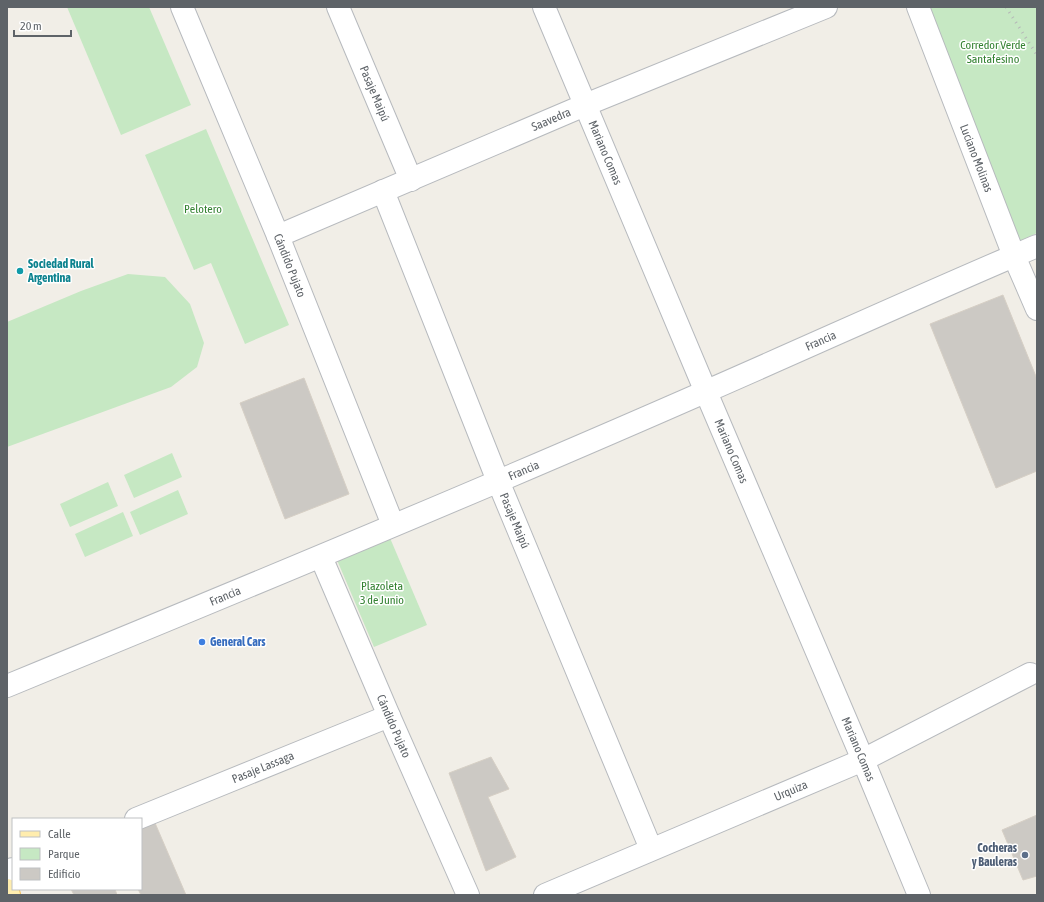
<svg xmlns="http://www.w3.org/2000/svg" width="1044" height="902" font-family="'Asap Condensed',sans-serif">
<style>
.green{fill:#c6e8c3}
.building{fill:#ccc9c4;stroke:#d6cfc5}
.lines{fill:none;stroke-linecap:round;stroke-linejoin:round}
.minor-casing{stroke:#b7babe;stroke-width:24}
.major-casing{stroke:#f5c05c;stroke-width:24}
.minor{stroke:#fff;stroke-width:22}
.major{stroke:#ffedae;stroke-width:22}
.rail{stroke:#b5b6b7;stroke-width:3;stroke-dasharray:1 5;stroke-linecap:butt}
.culture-dot{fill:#0f9aa8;stroke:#fff;stroke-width:1.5}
.shop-dot{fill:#3f7fe0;stroke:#fff;stroke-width:1.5}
.service-dot{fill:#5c6f8a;stroke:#fff;stroke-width:1.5}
.labels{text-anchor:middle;stroke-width:3;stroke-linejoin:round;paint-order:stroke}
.park-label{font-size:12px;fill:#348232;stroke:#fff}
.street-label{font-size:12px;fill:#5e6368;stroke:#fff}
.culture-label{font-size:12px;font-weight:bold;fill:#0d838f;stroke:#fff;text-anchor:start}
.shop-label{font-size:12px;font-weight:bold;fill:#366cbe;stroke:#fff;text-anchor:start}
.service-label{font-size:12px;font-weight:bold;fill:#4e5e75;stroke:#fff;text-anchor:end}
</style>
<rect width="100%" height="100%" fill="#f1eee7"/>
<g class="green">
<path d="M67 7H149L191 105 121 135Z"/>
<path d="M930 7H1036L1037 8V233L1020 241Z"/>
<path d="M206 129 289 325 245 344 211 263 194 270 145 155Z"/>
<path d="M128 274 165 277 190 304 204 343 197 367 171 387 7 447V322L81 291Z"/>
<path d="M172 453 182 477 134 498 124 475Z"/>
<path d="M108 482 118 506 70 527 60 504Z"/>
<path d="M178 490 188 514 140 535 130 512Z"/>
<path d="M123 512 133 536 85 557 75 534Z"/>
<path d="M390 538 427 625 374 647 337 560Z"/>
</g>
<g class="building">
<path d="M1003 295 1037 379V471L996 488 930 324Z"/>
<path d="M304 378 349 494 285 519 240 403Z"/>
<path d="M491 757 509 789 488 797 516 857 486 871 449 773Z"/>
<path d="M1037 815V876L1023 880 1002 830Z"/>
<path d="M155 823 186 895H141L138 889H141V829Z"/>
<path d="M71 889H115L117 895H74Z"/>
</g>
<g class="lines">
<defs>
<g id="minor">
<path id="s1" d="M182 7 278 236 393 525"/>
<path id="s2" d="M338 7 411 180"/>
<path id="s3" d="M544 7 706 392 863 760 919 895"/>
<path id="s4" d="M918 7 1014 256 1037 309"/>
<path id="s5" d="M383 191 498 481 651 849"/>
<path id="s6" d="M278 236 585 105 826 7"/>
<path id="s7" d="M321 557 389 716 468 895"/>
<path id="s8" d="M7 686C241 590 475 493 707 391 817 343 926 293 1037 246"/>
<path id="s9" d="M136 819 389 716"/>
<path d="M7 871 13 869"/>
<path id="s10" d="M545 895 863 760 1030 674"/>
</g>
<path id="major" d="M7 890 9 895"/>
</defs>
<use href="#minor" class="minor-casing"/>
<use href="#major" class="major-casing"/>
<use href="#minor" class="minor"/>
<use href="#major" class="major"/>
<path class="rail" d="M1006 7 1037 55"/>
</g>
<circle class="culture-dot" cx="20" cy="271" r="4"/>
<circle class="shop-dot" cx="202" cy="642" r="4"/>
<circle class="service-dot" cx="1025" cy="855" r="4"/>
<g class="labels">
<g class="park-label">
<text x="993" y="49">Corredor Verde<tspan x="993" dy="14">Santafesino</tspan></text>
<text x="203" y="213">Pelotero</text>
<text x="382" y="590">Plazoleta<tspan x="382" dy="14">3 de Junio</tspan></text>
</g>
<g class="street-label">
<text dy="4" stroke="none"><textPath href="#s2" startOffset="94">Pasaje Maipú</textPath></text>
<text dy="4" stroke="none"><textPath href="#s6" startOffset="297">Saavedra</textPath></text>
<text dy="4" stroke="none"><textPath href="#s3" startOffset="158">Mariano Comas</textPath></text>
<text dy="4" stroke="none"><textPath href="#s4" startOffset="162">Luciano Molinas</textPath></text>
<text dy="4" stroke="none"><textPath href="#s1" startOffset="280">Cándido Pujato</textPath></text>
<text dy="4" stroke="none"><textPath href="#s8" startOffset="884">Francia</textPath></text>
<text dy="4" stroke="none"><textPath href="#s3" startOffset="482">Mariano Comas</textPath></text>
<text dy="4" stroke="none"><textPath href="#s8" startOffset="560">Francia</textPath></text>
<text dy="4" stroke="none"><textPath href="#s5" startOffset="355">Pasaje Maipú</textPath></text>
<text dy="4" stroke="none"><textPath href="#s8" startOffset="236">Francia</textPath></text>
<text dy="4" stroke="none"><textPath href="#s7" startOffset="184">Cándido Pujato</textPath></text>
<text dy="4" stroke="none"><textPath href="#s3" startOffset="806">Mariano Comas</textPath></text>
<text dy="4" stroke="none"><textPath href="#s9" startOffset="137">Pasaje Lassaga</textPath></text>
<text dy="4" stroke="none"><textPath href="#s10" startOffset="267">Urquiza</textPath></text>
</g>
<g class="culture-label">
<text x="28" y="268">Sociedad Rural<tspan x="28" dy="14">Argentina</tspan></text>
</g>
<g class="shop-label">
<text x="210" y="646">General Cars</text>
</g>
<g class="service-label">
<text x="1017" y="852">Cocheras<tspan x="1017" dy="14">y Bauleras</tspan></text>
</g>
</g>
<rect width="1044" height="902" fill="none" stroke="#5e6368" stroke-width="16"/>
<rect x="12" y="818" width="130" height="72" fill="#ffffff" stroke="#bfc1c3"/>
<rect x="20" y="831" width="20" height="6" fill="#ffedae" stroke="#bfc1c3"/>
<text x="48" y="838" font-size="12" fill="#5e6368">Calle</text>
<rect x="20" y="848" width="20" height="12" fill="#c6e8c3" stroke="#bfc1c3"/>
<text x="48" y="858" font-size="12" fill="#5e6368">Parque</text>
<rect x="20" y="868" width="20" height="12" fill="#ccc9c4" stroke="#bfc1c3"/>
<text x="48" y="878" font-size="12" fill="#5e6368">Edificio</text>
<path d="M14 30v6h57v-6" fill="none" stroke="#5e6368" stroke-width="2"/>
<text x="20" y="30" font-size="12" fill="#5e6368" stroke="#ffffff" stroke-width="3" paint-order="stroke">20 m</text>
</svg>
